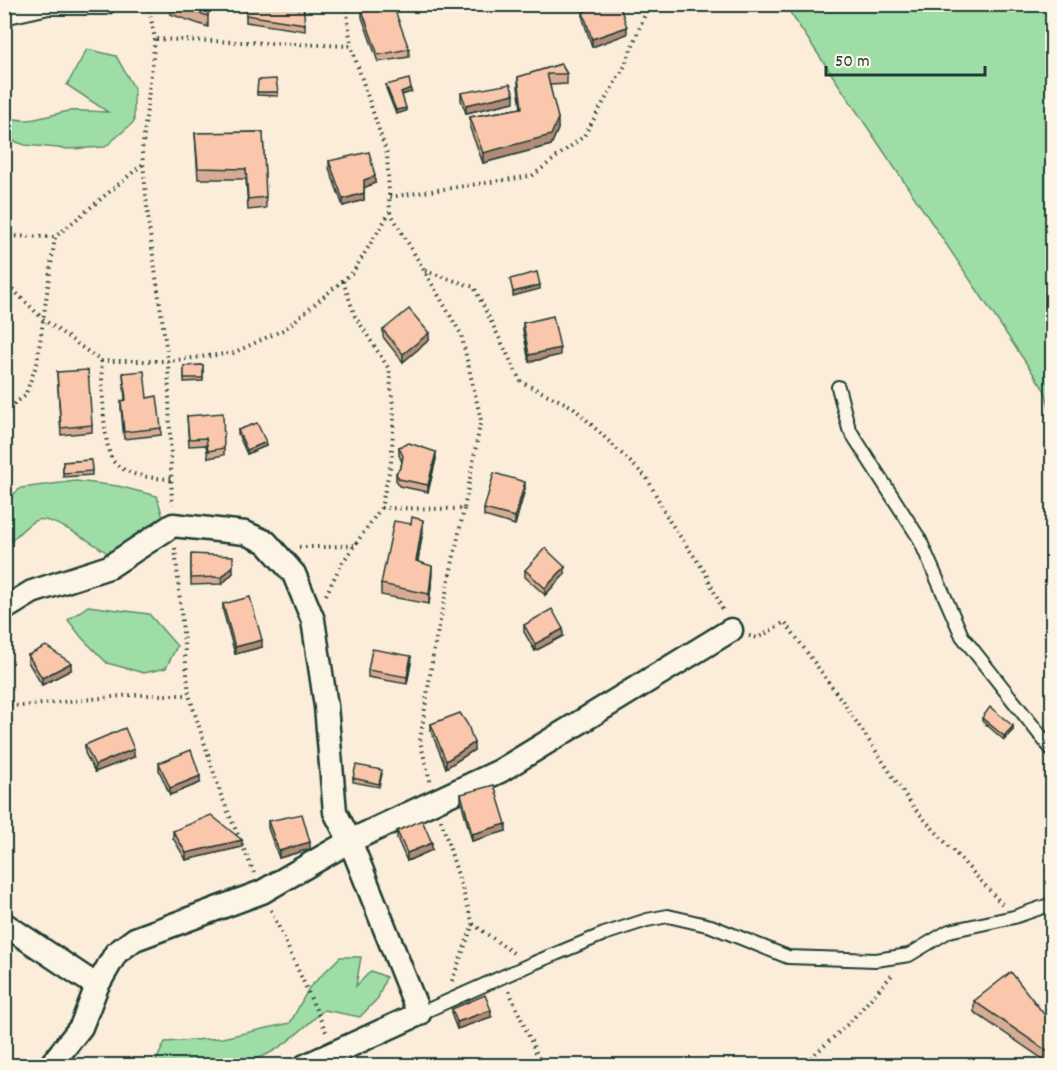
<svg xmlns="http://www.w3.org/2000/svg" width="1057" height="1070" font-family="Dekko,sans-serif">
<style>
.green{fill:#9edda5;stroke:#5e8d6c;stroke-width:1.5}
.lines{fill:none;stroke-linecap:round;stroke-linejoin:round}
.lane-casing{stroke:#1f3d34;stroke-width:16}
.street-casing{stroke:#1f3d34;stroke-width:27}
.path{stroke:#1f3d34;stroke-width:4;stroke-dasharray:1.5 4.5;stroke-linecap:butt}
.lane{stroke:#fcf5e5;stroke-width:12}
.street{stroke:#fcf5e5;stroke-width:22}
.wall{fill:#d8ab94;stroke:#1f3d34;stroke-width:1.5}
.shaded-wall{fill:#b08b78;stroke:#1f3d34;stroke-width:1.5}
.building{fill:#fbc7ac;stroke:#1f3d34;stroke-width:1.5}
</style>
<rect width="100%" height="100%" fill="#fcecda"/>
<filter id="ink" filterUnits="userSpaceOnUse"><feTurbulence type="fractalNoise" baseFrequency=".0167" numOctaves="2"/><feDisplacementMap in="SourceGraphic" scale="12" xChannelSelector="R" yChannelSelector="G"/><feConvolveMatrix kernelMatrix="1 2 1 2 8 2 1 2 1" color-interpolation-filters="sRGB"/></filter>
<g filter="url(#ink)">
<g class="green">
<path d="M785 5H1052V417L1045 391Z"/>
<path d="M87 49 116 56 134 88V122L105 147 69 149 25 145 5 138V115C26 127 48 114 70 111 82 110 96 112 108 112L67 85Z"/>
<path d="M76 481 118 486 157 496 163 518 154 529 109 554C96 545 51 516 37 520 28 522 12 541 5 547V501L21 488Z"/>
<path d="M88 606 149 614 177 646 166 668 144 673 107 663 82 638 68 620Z"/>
<path d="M340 957H361L356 986 371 971 386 977 378 998 360 1017 324 1010C304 1027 281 1051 256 1059 225 1070 186 1066 154 1065L165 1042 222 1038 290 1023 309 988Z"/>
</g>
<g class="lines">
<defs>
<g id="lane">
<path d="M4 18 49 8H106L112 4"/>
<path d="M838 387 849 429 919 538 962 636 1052 750"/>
<path d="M419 1014 529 965 604 934 647 920 668 916 711 926 788 957 876 960 909 955 949 931 1014 917 1052 904"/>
</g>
<g id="street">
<path d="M4 609 32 592 109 567 173 525 245 533 266 542 294 574 313 620 326 706 335 812 350 841 419 1014 305 1066"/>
<path d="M4 924 97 986"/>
<path d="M50 1066 81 1027 97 986 116 953 135 939 262 892 350 841 500 771 731 630"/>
</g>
</defs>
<use href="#lane" class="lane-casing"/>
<use href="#street" class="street-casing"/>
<g class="path">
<path d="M148 4 155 39 142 152 149 227 168 361 172 505"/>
<path d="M346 4 351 46"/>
<path d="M390 197 532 176 584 136 624 67 649 4"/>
<path d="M4 236 55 237"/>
<path d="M425 271 474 287 521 382 573 407 647 478 670 522 705 572 724 613"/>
<path d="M4 281 43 319 101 361H168L233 353 285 329 353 272 390 212 387 154 351 46 155 39"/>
<path d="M101 361C103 381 102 449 114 462 129 477 152 478 171 479"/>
<path d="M4 411 25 396 37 363 55 237 143 164"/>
<path d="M381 508 464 509 481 420 461 334 390 212"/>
<path d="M299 547H328L354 545"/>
<path d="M175 548 189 695 221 795 254 873"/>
<path d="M326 595 340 566 381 508 391 463 394 415 389 369 355 316 343 281"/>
<path d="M749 636 758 638 785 622 843 702 914 808 1002 904"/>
<path d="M4 704 21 706 132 695H189"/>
<path d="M430 781 420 741 434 649 464 509"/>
<path d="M441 820 473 924 452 981"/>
<path d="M271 910 327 1034"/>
<path d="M473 924 516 955"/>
<path d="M509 991 542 1066"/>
<path d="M802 1066 849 1023 892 975"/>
</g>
<use href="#lane" class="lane"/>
<use href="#street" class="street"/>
</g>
<g class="wall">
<path d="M169 4H208V27L170 14Z"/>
<path d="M246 4 305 24V31L246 22Z"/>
<path d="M362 10 409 49V57L378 62 362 17Z"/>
<path d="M583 12 627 34 592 47 583 19Z"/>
<path d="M561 64 567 74V84L550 85 558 129 551 145 483 163 470 128V117L521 108 518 87V77Z"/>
<path d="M386 85 411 92 402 95 406 111 396 114 386 88Z"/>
<path d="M257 92H278V96L257 95Z"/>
<path d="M461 93 514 102 466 113 461 100Z"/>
<path d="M263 132 266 208 248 210 246 179H198L195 133Z"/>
<path d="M329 161 375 183 364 187V200L343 206 329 168Z"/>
<path d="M523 323 560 355 529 362 523 330Z"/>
<path d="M383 330 429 340 403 362 383 337Z"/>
<path d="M203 365V381L184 382V366Z"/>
<path d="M57 372 92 425V432L61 435Z"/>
<path d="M123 373 147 398 161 428V435L124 439 121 408V401L125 400Z"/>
<path d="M187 416 224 448V455L208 458 206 445 189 446Z"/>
<path d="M238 430 266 446 247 454 238 434Z"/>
<path d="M399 447 436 459 428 492 399 486 396 480V473L401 467 402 462 399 455Z"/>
<path d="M91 460 92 475 63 477V462Z"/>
<path d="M525 489 515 525 484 516V509Z"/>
<path d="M423 530 418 561 432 577 429 604 381 595V584Z"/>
<path d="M191 554 233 573 222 584 191 585Z"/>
<path d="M525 570 565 574 545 595 525 577Z"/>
<path d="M223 604 262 647 235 654 223 611Z"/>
<path d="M524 625 563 636 535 651 524 632Z"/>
<path d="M28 655 71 670 42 685 28 662Z"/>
<path d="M411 663 407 684 368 677V670Z"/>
<path d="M982 718 1013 730 1004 740 982 721Z"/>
<path d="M431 724 474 750 446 768 431 731Z"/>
<path d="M85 745 134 757 95 772 85 753Z"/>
<path d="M159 763 200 783 170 795 159 770Z"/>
<path d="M382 774 379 787 353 782V778Z"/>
<path d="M461 794 506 831 472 841 461 801Z"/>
<path d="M268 821 310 849 279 858 268 828Z"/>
<path d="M173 831 242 847 186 860 173 838Z"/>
<path d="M397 831 432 850 407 861 397 838Z"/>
<path d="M974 1001 1050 1053V1064L974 1012Z"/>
<path d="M452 1009 491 1017 457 1029 452 1016Z"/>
</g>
<g class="shaded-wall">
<path d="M627 27V34L592 47V39Z"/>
<path d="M411 88V92L401 95V92Z"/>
<path d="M514 94V102L466 113V105Z"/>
<path d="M406 108V111L396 114V110Z"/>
<path d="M558 118V129L551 145 483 163V153Z"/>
<path d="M375 176V183L364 188V180Z"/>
<path d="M364 193V200L343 206V199Z"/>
<path d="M540 285V289L513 296V292Z"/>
<path d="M429 333V340L403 362V354Z"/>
<path d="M560 348V355L529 362V355Z"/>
<path d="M266 442V446L247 454V450Z"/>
<path d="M436 452V459L428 492V485Z"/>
<path d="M525 482V489L515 525V517Z"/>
<path d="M423 520V530L416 572V561Z"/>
<path d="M233 566V573L222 584V577Z"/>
<path d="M432 566V577L429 604V594Z"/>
<path d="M565 567V574L545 595V588Z"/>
<path d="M563 629V636L535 651V644Z"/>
<path d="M262 640V647L235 654V647Z"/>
<path d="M411 656V663L407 684V677Z"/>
<path d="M71 663V670L42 685V678Z"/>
<path d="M1013 726V730L1004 740V736Z"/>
<path d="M474 743V750L446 768V761Z"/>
<path d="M134 749V757L95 772V765Z"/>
<path d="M200 776V783L170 795V788Z"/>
<path d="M506 824V831L472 841V834Z"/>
<path d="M242 840V847L186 860V853Z"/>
<path d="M310 842V849L279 858V851Z"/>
<path d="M432 843V850L407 861V853Z"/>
<path d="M491 1010V1017L457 1029V1022Z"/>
</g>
<g class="building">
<path d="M172 4H208V16Z"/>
<path d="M246 4H303L305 24 246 15Z"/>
<path d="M605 4H619L627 27 592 39 583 12Z"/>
<path d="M393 5 409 49 378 55 362 10Z"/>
<path d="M561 64 567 74H547L558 118 551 135 483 153 470 117 522 108 518 77Z"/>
<path d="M276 79 278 92H257L258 80Z"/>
<path d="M409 79 411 88 401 92 406 108 396 110 386 85Z"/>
<path d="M510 84 514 94 466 105 461 93Z"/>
<path d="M263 132 266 197 248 199 246 169 198 168 195 133Z"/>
<path d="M369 152 375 176 364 180V193L343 199 329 161Z"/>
<path d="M537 272 540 285 513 292 510 279Z"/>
<path d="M409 309 429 333 403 354 383 330Z"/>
<path d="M553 316 560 348 529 355 523 323Z"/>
<path d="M203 365V378H184V366Z"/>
<path d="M88 370 92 425 61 428 57 372Z"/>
<path d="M144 371 147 398 157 396 161 428 124 432 121 401 126 400 123 373Z"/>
<path d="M223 413 224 448 208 451 206 438 189 439 187 416Z"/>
<path d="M257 423 266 442 247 450 238 430Z"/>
<path d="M409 443 436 452 428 485 399 479 396 473 401 467 403 456 399 447Z"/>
<path d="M91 460 92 471 63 473V462Z"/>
<path d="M494 473 525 482 515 517 484 509Z"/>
<path d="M412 517 423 520 416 561 432 566 429 594 381 584 394 521 411 524Z"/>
<path d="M545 548 565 567 545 588 525 570Z"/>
<path d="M191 554 233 556V566L222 577 191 578Z"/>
<path d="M250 597 262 640 235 647 223 604Z"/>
<path d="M552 609 563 629 535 644 524 625Z"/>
<path d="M46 646 71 663 42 678 28 655Z"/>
<path d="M372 649 411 656 407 677 368 670Z"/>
<path d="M990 707 1013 726 1004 736 982 718Z"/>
<path d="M460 713 468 725 474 743 446 761 431 724Z"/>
<path d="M125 728 134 749 95 765 85 745Z"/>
<path d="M191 750 200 776 170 788 159 763Z"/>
<path d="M356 765 382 770 379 784 353 778Z"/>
<path d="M494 785 506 824 472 834 461 794Z"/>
<path d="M302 814 310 842 279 851 268 821Z"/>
<path d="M211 815 242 840 186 853 173 831Z"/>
<path d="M422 820 432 843 407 853 397 831Z"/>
<path d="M1011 972 1047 1018 1050 1053 974 1001Z"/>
<path d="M485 995 491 1010 457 1022 452 1009Z"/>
</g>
</g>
<rect width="1057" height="1070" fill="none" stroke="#fcf5e5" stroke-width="24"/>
<rect x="12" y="12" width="1033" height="1046" fill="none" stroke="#1f3d34" stroke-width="2" filter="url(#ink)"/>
<path d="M826 66v9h159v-9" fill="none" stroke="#1f3d34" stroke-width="3"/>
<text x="835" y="66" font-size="18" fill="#1f3d34" stroke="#fcf5e5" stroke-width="4.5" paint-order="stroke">50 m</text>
</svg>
